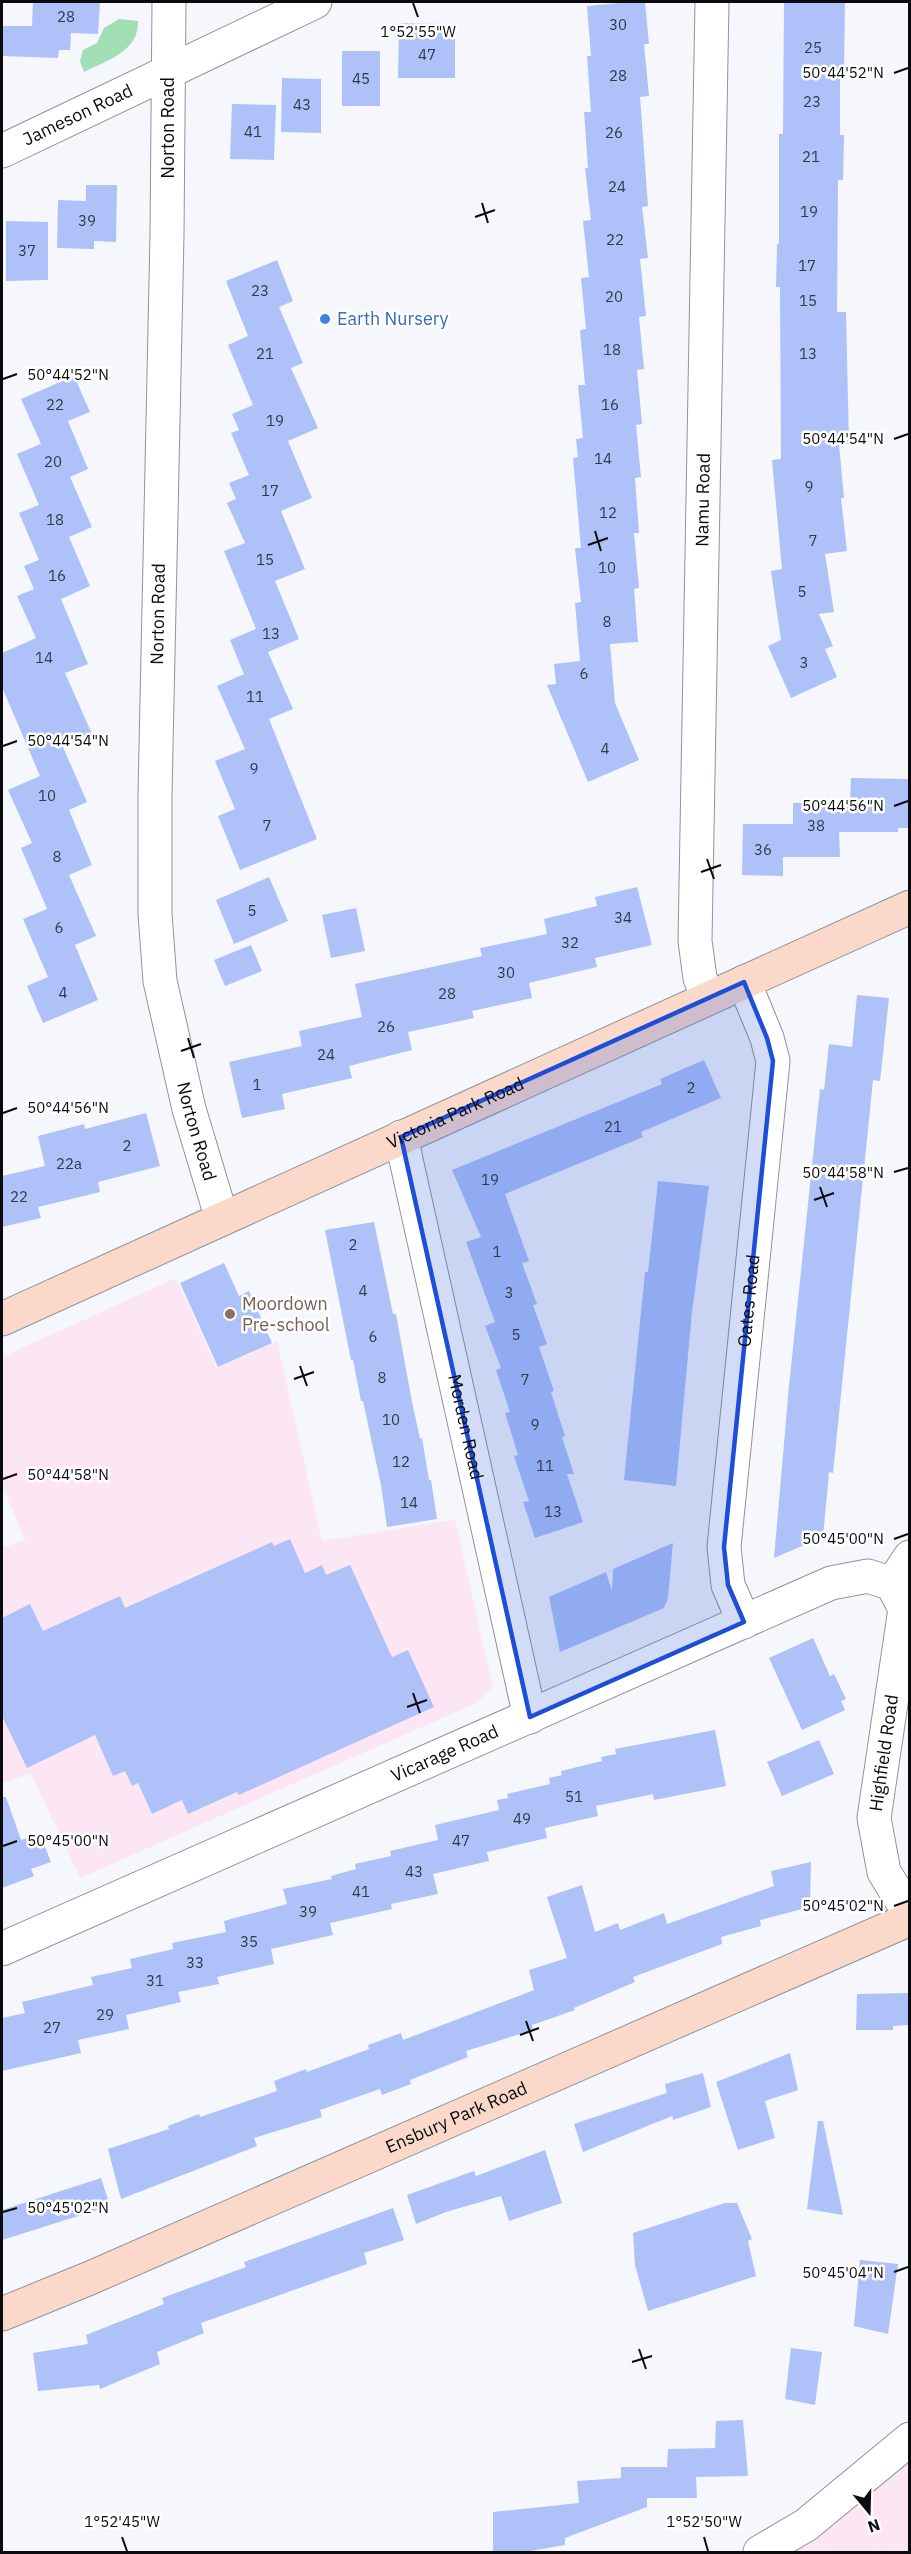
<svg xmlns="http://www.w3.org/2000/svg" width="911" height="2554" font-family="'IBM Plex Sans',sans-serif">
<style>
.education{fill:#fce6f4}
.green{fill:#a1ddb5}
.building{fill:#aec2f9}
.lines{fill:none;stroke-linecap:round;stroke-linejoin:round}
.street-casing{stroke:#919397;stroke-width:35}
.secondary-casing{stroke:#919397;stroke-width:35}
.street{stroke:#fff;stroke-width:33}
.secondary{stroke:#fad9cb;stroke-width:33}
.marked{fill:#1d4ed8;fill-opacity:0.2;stroke:#1d4ed8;stroke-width:4.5;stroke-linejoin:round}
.ticks{fill:none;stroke:#0b0b0d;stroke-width:2}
.shop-dot{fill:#3f7fe0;stroke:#fff;stroke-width:2}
.education-dot{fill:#8d6e63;stroke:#fff;stroke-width:2}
.labels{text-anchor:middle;stroke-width:5;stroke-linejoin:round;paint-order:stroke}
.number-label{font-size:15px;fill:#343948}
.street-label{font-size:18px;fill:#0b0b0d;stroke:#fff}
.shop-label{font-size:18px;fill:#366cbe;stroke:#fff;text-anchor:start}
.education-label{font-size:18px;fill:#785e54;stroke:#fff;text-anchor:start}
.ticks-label{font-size:15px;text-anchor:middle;fill:#0b0b0d;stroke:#fff;stroke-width:5;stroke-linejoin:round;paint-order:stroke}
</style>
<rect width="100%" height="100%" fill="#f5f7fc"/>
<g class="education">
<path d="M176 1278 217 1368 277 1341 322 1541 455 1519 493 1688 476 1703 80 1878 31 1774 2 1783V1548L25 1540 2 1485V1357Z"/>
<path d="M909 2439V2552H760Z"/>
</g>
<path class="green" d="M119 19 138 21C139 51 108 60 84 72L80 61 83 50 97 43 104 28Z"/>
<g class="building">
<path d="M33 2H100L98 34 71 33 70 50H59L58 58 2 56V26H32Z"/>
<path d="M630 2H645L649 44H644L649 96 640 97 648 206 642 207 648 258 640 259 646 316 639 317 644 369 637 370 642 424 636 425 641 477 635 478 639 533H634L639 588 634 589 638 642 610 644 615 703 639 760 588 782 547 685 556 684 554 664 580 661 575 603 581 602 575 548H581L573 458 578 457 576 439 583 438 578 385H585L580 330 586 329 581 278 589 277 583 221 591 220 585 168H588L584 112H591L587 56H591L587 6Z"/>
<path d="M784 2H845L844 70H840V135H844L843 180H838L837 312H846L849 444H839L844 498H841L847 551 825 554 834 612 819 614 833 646 825 649 837 677 791 698 768 646 781 640 771 571 782 569 772 460 781 459 780 287H776L777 244H779V134H783Z"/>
<path d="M399 23 455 24V78H398Z"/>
<rect x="342" y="51" width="38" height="55"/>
<path d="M282 78 321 79V133L281 132Z"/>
<path d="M232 104 276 105 274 160 230 159Z"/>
<path d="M86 185H117L116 242 94 241V249L57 248 58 200 86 201Z"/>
<path d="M6 221 48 222V280L6 281Z"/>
<path d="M277 260 293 301 279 307 303 363 291 368 318 428 288 441 312 498 281 511 305 569 275 581 299 639 268 652 293 709 269 719 317 839 240 870 218 816 235 809 215 761 245 749 217 686 244 674 230 640 256 629 224 551 245 543 227 503 236 499 229 483 249 475 231 433 239 430 232 414 253 405 228 345 248 336 226 281Z"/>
<path d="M74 376 90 412 68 421 88 469 70 477 92 527 69 537 90 586 61 599 88 664 65 673 92 734 63 747 87 802 69 810 92 865 69 875 96 936 75 945 98 1000 43 1023 27 986 48 977 23 919 47 909 21 848 32 843 8 790 40 776 2 687V653L36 638 17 596 34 589 24 566 39 560 19 513 39 505 17 454 41 444 21 399Z"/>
<path d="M851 778 909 779V828H898V832H839L840 857H783V876L742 875 743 824H793V803L850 802Z"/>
<path d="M269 877 288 921 234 944 216 900Z"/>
<path d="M637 887 652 945 595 958 597 967 529 983 532 998 472 1011 474 1018 408 1032 412 1050 349 1066 352 1078 282 1094 285 1109 242 1118 229 1062 302 1046 299 1031 362 1017 355 984 482 956 480 948 547 934 544 919 597 906 595 897Z"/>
<path d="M356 908 365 951 331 958 322 915Z"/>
<path d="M251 945 262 971 225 986 214 960Z"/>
<path d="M857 995 889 998 880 1081 873 1080 833 1473 829 1472 823 1537 774 1558 789 1386 820 1089 824 1090 829 1044 852 1047Z"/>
<path d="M704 1060 721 1098 641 1132 643 1137 505 1194 529 1261 522 1263 537 1304 533 1305 547 1344 539 1347 554 1391 551 1392 565 1436 562 1437 574 1474H567L583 1522 535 1538 523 1502 529 1501 514 1456 518 1455 505 1413 510 1412 496 1370 501 1368 485 1326 495 1322 466 1242 481 1237 452 1170 662 1084 660 1079Z"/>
<path d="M146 1113 160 1166 98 1182 100 1192 38 1207 41 1218 2 1227V1176L45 1166 38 1136 84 1124 85 1129Z"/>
<path d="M658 1181 709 1186 692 1312 676 1486 624 1480 645 1272H648Z"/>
<path d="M374 1222 393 1314H396L411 1397 420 1439 422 1438 429 1480H431L437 1519 387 1527 381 1485 363 1401H361L353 1360H351L325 1230Z"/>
<path d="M224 1263 239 1296 249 1291 272 1343 218 1367 180 1283Z"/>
<path d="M290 1539 305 1573 322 1565 326 1575 350 1565 392 1657 408 1650 434 1707 239 1795 237 1792 188 1814 182 1800 152 1814 138 1783 132 1786 125 1771 113 1776 95 1735 27 1768 2 1716V1618L30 1604 43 1631 120 1596 125 1608 272 1542 274 1546Z"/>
<path d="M673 1543 668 1598 664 1608 560 1652 549 1597 606 1572 612 1591 613 1569Z"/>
<path d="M813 1638 830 1676 834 1674 846 1699 841 1701 845 1710 802 1730 769 1658Z"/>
<path d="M715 1730 726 1786 654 1800 653 1794 596 1806 598 1816 545 1828 547 1838 487 1852 489 1861 433 1874 438 1894 391 1904 392 1909 330 1923 333 1935 271 1949 274 1964 217 1977 219 1984 178 1992 181 2002 126 2015 129 2029 78 2040 81 2053 2 2071V2018L25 2013 22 2002 93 1985 91 1977 132 1968 130 1959 173 1949 172 1943 226 1932 224 1921 287 1904 283 1889 332 1879 331 1876 356 1869 355 1864 391 1856 390 1851 438 1840 435 1825 499 1810 497 1800 508 1798 507 1794 550 1784 549 1778 562 1775 561 1771 602 1761 601 1757 616 1754 615 1749Z"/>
<path d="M819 1740 834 1774 782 1796 767 1762Z"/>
<path d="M2 1797H6L21 1840 40 1834 51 1862 31 1869 34 1876 2 1888Z"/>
<path d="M811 1862 810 1907 760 1920 761 1926 721 1937 722 1944 633 1977 635 1982 574 2008 575 2010 532 2025 533 2030 466 2051 468 2057 410 2080 411 2084 382 2095 380 2089 320 2110 322 2117 254 2138 257 2146 121 2199 108 2149 169 2129 168 2126 199 2114 200 2117 277 2091 274 2081 306 2069 307 2072 369 2049 368 2045 401 2033 403 2040 534 1990 529 1970 567 1958 547 1897 582 1885 595 1932 618 1923 620 1930 664 1913 667 1924 774 1886 771 1871Z"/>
<path d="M909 1993V2025L893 2026V2030H856L857 1994Z"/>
<path d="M790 2053 798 2090 765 2101 775 2138 738 2150 716 2082Z"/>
<path d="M703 2073 711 2107 673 2120 672 2116 583 2152 574 2124 667 2093 665 2084Z"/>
<path d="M818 2121H823L843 2215 807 2209Z"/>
<path d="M545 2150 562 2203 509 2221 501 2196 446 2212 416 2224 407 2195 474 2171 476 2176Z"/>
<path d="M101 2178 110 2206 2 2240V2210Z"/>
<path d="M725 2203H737L752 2239 748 2241 756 2276 648 2311 635 2265 633 2233Z"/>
<path d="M393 2208 404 2240 364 2253 367 2264 201 2323 204 2333 157 2352 160 2364 100 2389 99 2385 38 2391 33 2353 88 2344 86 2335 164 2304 162 2298 246 2267 244 2262Z"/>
<path d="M860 2260 898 2264 888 2334 854 2326Z"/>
<path d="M791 2348 822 2352 815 2405 785 2399Z"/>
<path d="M743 2420 748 2476 696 2477 697 2498H647V2507L565 2538V2545L519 2553H493V2512L579 2503 577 2481 621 2478V2467H667L668 2449 715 2448 716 2421Z"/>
</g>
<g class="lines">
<defs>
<g id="street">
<path id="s1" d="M169 2 167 235 155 794V914L160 981 189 1109 222 1219"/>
<path id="s2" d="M2 151 315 2"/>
<path id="s3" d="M708 998 700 978 695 941 712 2"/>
<path id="s4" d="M401 1137 530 1717"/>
<path d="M910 1557 892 1584 905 1609 874 1818 884 1872 910 1914"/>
<path id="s5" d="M744 1622 728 1585 724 1547 773 1061 767 1038 744 982"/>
<path id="s6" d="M2 1949 831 1583 868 1576 892 1584"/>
<path d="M760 2552 806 2525 910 2439"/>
</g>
<g id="secondary">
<path id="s7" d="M2 1319 910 907"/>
<path id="s8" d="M2 2314 90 2278 910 1919"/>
</g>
</defs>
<use href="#street" class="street-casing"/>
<use href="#secondary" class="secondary-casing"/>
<use href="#street" class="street"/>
<use href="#secondary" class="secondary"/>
</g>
<path class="marked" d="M744 982 767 1038 773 1061 724 1547 728 1585 744 1622 530 1717 401 1137Z"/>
<path class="ticks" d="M413 3 418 17M894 73 908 68M482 203 488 223M475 217 495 210M3 379 17 374M894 439 908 434M595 531 601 551M588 545 608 538M3 746 17 741M894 806 908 801M707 859 714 879M701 872 721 865M188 1038 194 1058M181 1051 201 1044M3 1113 17 1108M894 1172 908 1168M820 1187 827 1207M814 1200 834 1193M300 1366 307 1386M294 1379 314 1372M3 1479 17 1474M894 1539 908 1534M413 1693 420 1713M407 1707 427 1700M3 1846 17 1841M894 1906 908 1901M526 2021 533 2041M520 2035 539 2028M3 2212 17 2208M894 2272 908 2267M639 2349 646 2369M632 2362 652 2356M122 2537 127 2551M704 2537 708 2551"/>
<circle class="shop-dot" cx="325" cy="319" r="6"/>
<circle class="education-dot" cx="230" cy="1314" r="6"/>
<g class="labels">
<g class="number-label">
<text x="66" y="22">28</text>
<text x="618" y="30">30</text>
<text x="813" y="53">25</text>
<text x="427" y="60">47</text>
<text x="618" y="81">28</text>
<text x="361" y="84">45</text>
<text x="812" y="107">23</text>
<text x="302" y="110">43</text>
<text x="253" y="137">41</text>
<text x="614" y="138">26</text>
<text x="811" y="162">21</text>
<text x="617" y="192">24</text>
<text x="809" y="217">19</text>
<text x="87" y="226">39</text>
<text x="615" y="245">22</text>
<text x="27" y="256">37</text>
<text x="807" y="271">17</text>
<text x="260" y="296">23</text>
<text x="614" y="302">20</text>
<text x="808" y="306">15</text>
<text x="612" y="355">18</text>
<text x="265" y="359">21</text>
<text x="808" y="359">13</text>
<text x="55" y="410">22</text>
<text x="610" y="410">16</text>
<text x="275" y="426">19</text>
<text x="603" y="464">14</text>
<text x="53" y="467">20</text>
<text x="809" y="492">9</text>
<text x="270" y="496">17</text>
<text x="608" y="518">12</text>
<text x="55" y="525">18</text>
<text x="813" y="546">7</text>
<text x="265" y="565">15</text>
<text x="607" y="573">10</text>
<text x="57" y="581">16</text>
<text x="802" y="597">5</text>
<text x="607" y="627">8</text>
<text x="271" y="639">13</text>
<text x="44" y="663">14</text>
<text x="804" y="668">3</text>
<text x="584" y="679">6</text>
<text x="255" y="702">11</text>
<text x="605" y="754">4</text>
<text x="254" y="774">9</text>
<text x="47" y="801">10</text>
<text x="267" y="831">7</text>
<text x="816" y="831">38</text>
<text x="763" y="855">36</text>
<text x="57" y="862">8</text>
<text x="252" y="916">5</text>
<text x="623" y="923">34</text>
<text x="59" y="933">6</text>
<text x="570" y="948">32</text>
<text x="506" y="978">30</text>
<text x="63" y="998">4</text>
<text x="447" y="999">28</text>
<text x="386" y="1032">26</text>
<text x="326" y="1060">24</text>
<text x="257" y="1090">1</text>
<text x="691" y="1093">2</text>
<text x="613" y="1132">21</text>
<text x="127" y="1151">2</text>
<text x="69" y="1169">22a</text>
<text x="490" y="1185">19</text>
<text x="19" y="1202">22</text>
<text x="353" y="1250">2</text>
<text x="497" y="1257">1</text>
<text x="363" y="1296">4</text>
<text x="509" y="1298">3</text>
<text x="516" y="1340">5</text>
<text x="373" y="1342">6</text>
<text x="382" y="1383">8</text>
<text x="525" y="1385">7</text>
<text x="391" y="1425">10</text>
<text x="535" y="1430">9</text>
<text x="401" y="1467">12</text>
<text x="545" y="1471">11</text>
<text x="409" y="1508">14</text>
<text x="553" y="1517">13</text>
<text x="574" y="1802">51</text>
<text x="522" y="1824">49</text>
<text x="461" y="1846">47</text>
<text x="414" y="1877">43</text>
<text x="361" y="1897">41</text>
<text x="308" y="1917">39</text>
<text x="249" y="1947">35</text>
<text x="195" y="1968">33</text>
<text x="155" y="1986">31</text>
<text x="105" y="2020">29</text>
<text x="52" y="2033">27</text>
</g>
<g class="street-label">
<text dy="6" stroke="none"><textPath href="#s2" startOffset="84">Jameson Road</textPath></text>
<text transform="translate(168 128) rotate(-90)" y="6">Norton Road</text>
<text dy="6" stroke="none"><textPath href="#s3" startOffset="500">Namu Road</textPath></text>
<text transform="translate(158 614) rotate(-89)" y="6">Norton Road</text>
<text dy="6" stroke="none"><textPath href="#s7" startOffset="498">Victoria Park Road</textPath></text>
<text dy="6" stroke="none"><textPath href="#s1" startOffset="1134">Norton Road</textPath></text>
<text dy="6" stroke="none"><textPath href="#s5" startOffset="326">Oates Road</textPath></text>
<text dy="6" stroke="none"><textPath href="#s4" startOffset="297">Morden Road</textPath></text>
<text transform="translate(884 1753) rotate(-82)" y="6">Highfield Road</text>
<text dy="6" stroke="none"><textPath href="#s6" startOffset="484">Vicarage Road</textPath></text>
<text dy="6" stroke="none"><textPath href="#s8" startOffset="495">Ensbury Park Road</textPath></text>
</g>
<g class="shop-label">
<text x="337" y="325">Earth Nursery</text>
</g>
<g class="education-label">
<text x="242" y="1310">Moordown<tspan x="242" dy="21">Pre-school</tspan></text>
</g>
</g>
<g class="ticks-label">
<text x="418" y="37">1°52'55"W</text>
<text x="843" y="78">50°44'52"N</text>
<text x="68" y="380">50°44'52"N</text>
<text x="843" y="444">50°44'54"N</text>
<text x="68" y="746">50°44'54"N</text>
<text x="843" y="811">50°44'56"N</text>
<text x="68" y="1113">50°44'56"N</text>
<text x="843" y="1178">50°44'58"N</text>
<text x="68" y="1480">50°44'58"N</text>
<text x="843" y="1544">50°45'00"N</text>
<text x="68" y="1846">50°45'00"N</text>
<text x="843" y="1911">50°45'02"N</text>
<text x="68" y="2213">50°45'02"N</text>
<text x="843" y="2278">50°45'04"N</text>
<text x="122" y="2527">1°52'45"W</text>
<text x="704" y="2527">1°52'50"W</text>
</g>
<rect width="911" height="2554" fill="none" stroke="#0b0b0d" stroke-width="6"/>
<g transform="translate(869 2512) rotate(161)" stroke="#ffffff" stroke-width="4.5" paint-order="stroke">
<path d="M0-4.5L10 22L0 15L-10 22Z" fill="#0b0b0d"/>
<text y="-9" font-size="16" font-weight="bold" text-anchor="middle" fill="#0b0b0d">N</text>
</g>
</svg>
